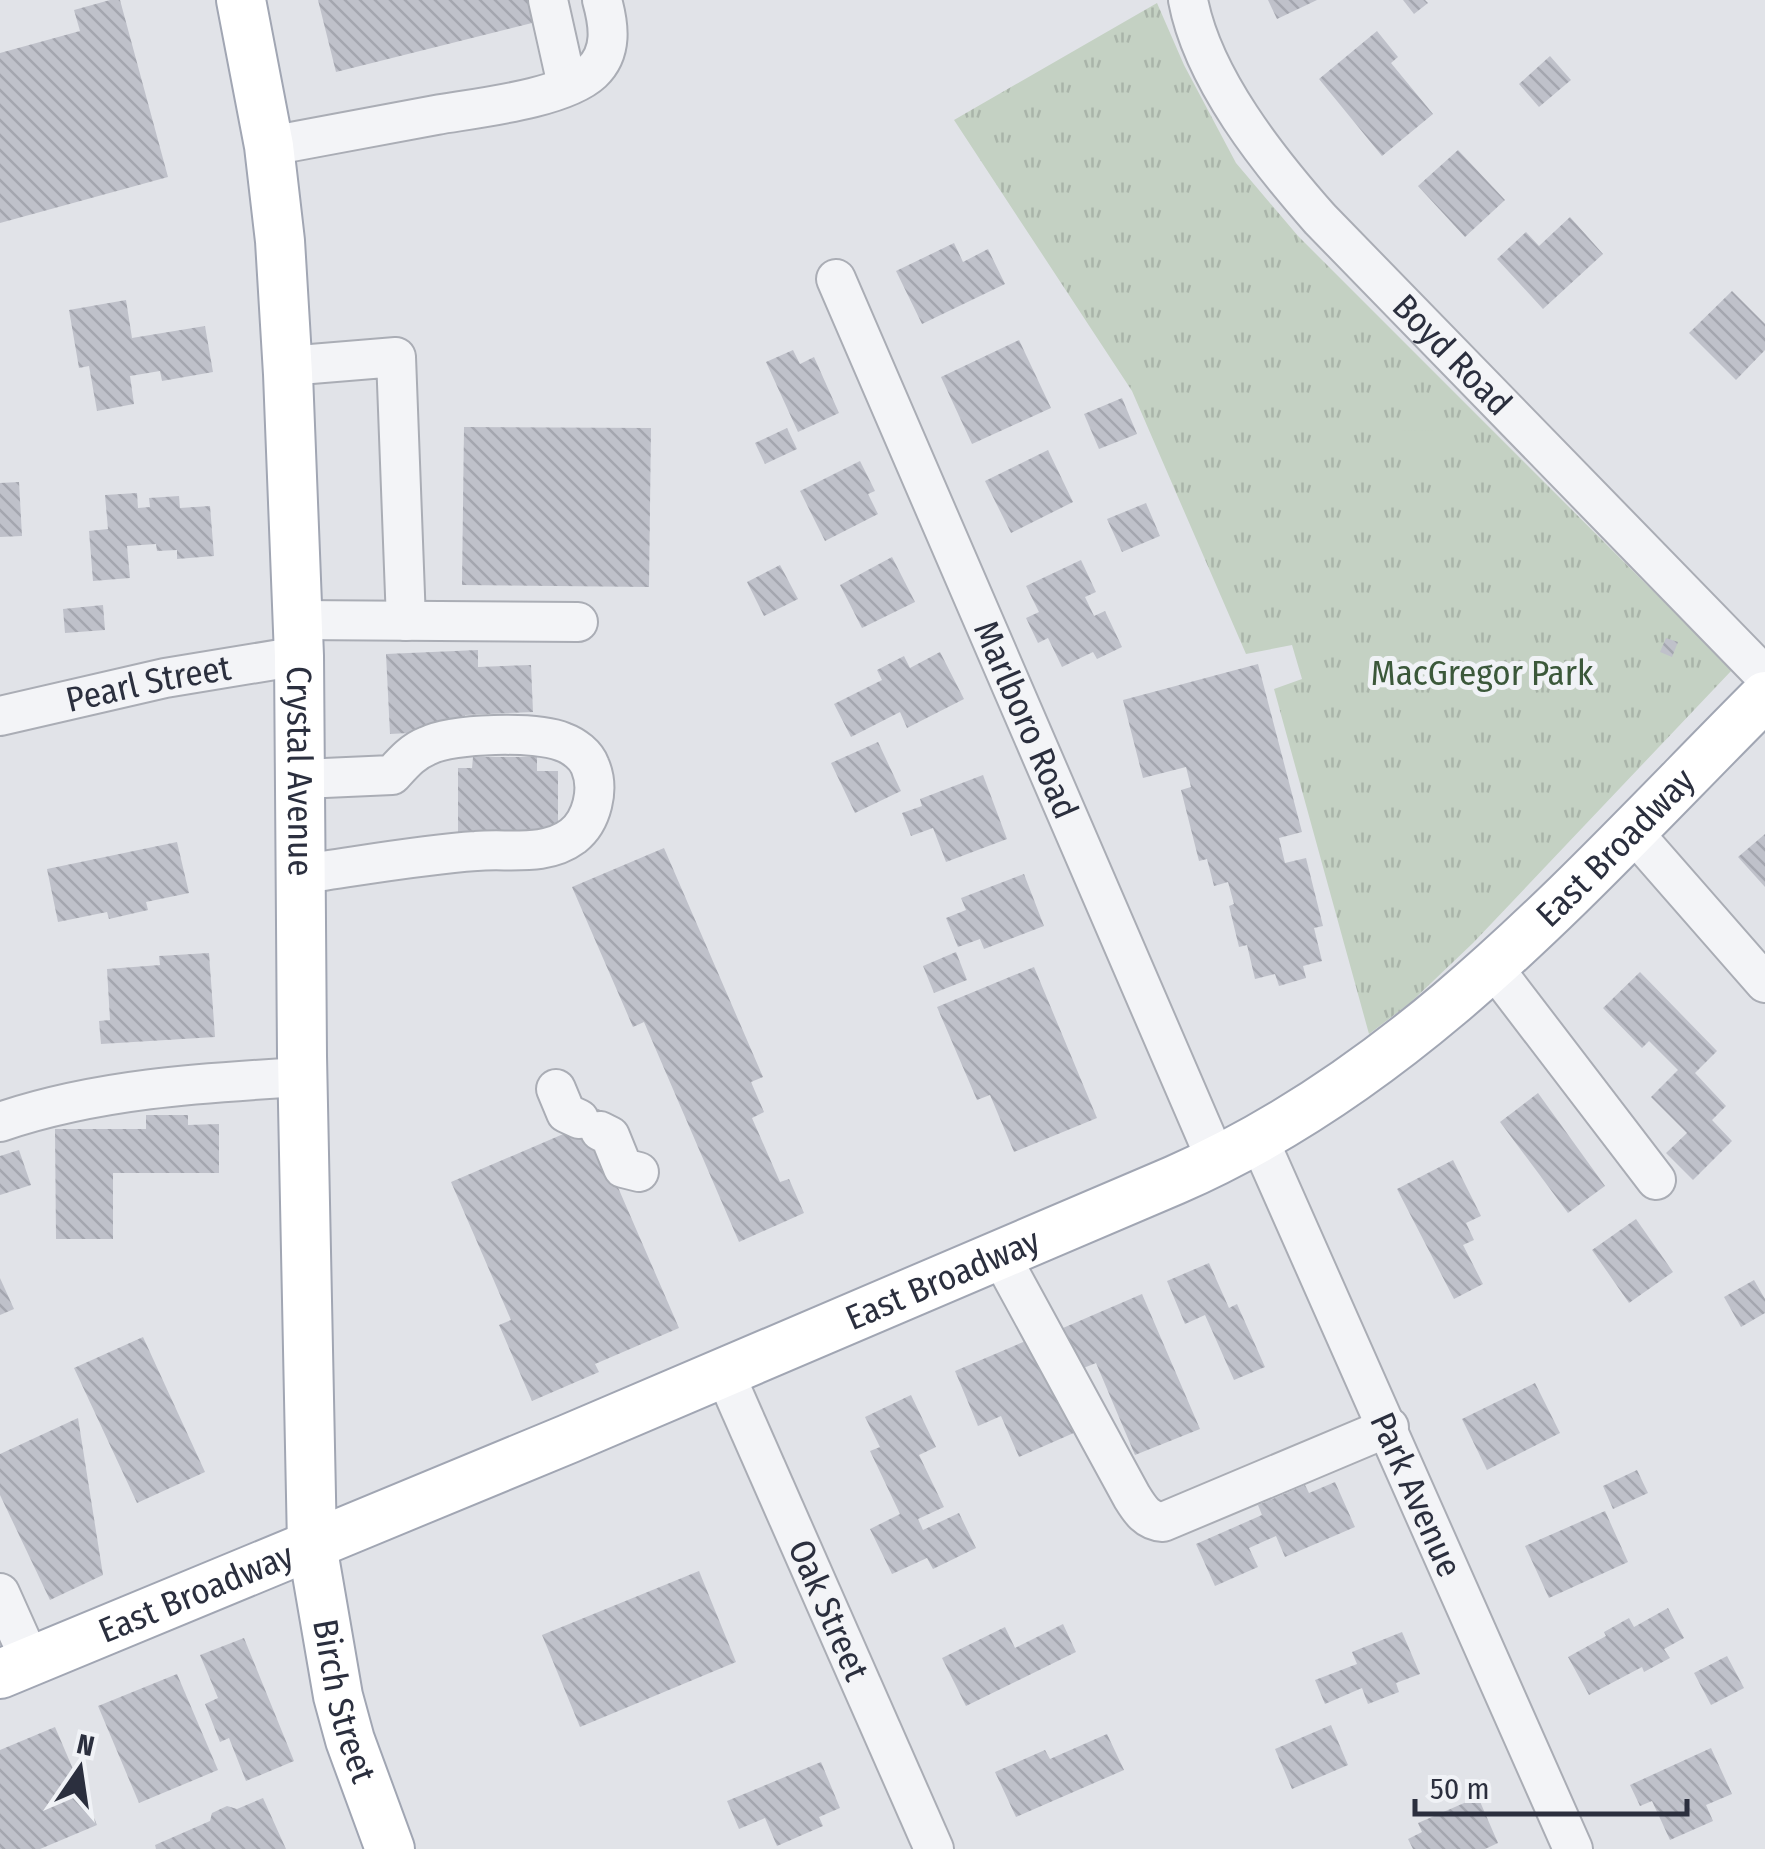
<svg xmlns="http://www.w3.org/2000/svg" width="1765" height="1849" font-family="'Fira Sans Condensed',sans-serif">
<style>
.grass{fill:url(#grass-tufts)}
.pitch{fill:#c4d1c3}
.building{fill:url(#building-back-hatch)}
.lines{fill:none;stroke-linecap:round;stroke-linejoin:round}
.minor-casing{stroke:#aaadb5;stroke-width:42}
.major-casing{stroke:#a1a6b3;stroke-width:52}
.minor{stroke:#f3f4f7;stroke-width:38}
.major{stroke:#fff;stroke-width:48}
.labels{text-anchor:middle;stroke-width:10;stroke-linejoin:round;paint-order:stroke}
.street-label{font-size:35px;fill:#2b2f3e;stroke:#f0f2f6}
.park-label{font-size:35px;fill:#3b583a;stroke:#f0f2f6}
</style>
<defs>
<pattern id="grass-tufts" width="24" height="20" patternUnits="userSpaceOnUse" patternTransform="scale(2.5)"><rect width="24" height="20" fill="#c4d1c3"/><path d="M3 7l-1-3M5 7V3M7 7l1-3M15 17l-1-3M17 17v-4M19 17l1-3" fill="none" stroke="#a9b4a9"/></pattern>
<pattern id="building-back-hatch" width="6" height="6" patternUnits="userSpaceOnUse" patternTransform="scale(2.5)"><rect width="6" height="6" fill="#bfc1ca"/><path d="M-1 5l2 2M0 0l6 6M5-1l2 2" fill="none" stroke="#a4a6af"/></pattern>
</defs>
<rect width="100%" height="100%" fill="#e1e3e8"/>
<path class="grass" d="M1157 3 1184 65 1236 163 1298 236 1732 670 1473 943 1410 1003 1369 1034 1274 689 1302 679 1292 645 1246 654 1132 391 954 120Z"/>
<path class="pitch" d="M1401 430 1436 431V465H1401Z"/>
<g class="building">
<path d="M110 0H120L168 177 0 223V53L80 31 74 10Z"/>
<path d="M318 0H539L544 20 336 72Z"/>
<path d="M1268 0H1317L1277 19Z"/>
<path d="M1403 0H1425L1428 3 1414 14Z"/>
<path d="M1377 31 1398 57 1391 63 1433 114 1382 156 1319 79Z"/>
<path d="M1550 56 1571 80 1539 107 1519 84Z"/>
<path d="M1458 150 1505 200 1465 237 1418 186Z"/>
<path d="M1570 217 1603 254 1543 309 1497 259 1526 232 1539 246Z"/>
<path d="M954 243 963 262 988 249 1005 284 922 324 896 271Z"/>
<path d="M1732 291 1765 324V350L1736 380 1689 333Z"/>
<path d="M126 300 132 338 205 326 213 372 162 381 160 371 130 376 134 404 97 411 89 366 79 368 69 310Z"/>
<path d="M1019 340 1051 408 972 444 941 377Z"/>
<path d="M793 350 800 364 814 357 839 413 798 432 766 362Z"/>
<path d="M1122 398 1137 434 1099 449 1084 414Z"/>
<path d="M464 427 651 428 649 587 462 585Z"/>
<path d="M787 428 797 449 765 464 755 443Z"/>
<path d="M1048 450 1073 502 1011 533 985 481Z"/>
<path d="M860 461 875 491 868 494 878 514 825 541 800 491Z"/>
<path d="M19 482 22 536 0 537V483Z"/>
<path d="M137 493 138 508 150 507 149 498 179 496 180 508 210 506 214 556 177 559V550L157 551 156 544 127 546 130 578 93 581 89 531 108 529 105 495Z"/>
<path d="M1146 503 1160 536 1122 552 1107 519Z"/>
<path d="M892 557 915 602 862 628 840 585Z"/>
<path d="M1081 560 1096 592 1085 597 1094 616 1105 611 1122 647 1097 659 1093 652 1062 667 1048 638 1038 643 1026 618 1039 612 1026 586Z"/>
<path d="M780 565 798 599 764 616 747 582Z"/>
<path d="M103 605 105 630 65 633 63 609Z"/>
<path d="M1666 638 1678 642 1672 657 1660 652Z"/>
<path d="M478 650V667L531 665 533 712 465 715 466 730 390 734 386 654Z"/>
<path d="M940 652 964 699 907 728 900 712 851 737 834 704 882 680 877 670 904 656 910 668Z"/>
<path d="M1258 664 1302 832 1279 838 1285 863 1306 858 1323 926 1314 928 1322 961 1303 966 1306 978 1279 986 1275 974 1255 979 1247 945 1239 947 1229 906 1234 904 1228 882 1214 886 1207 859 1199 861 1181 790 1191 787 1186 767 1143 778 1123 700Z"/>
<path d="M878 742 901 791 855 813 831 763Z"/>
<path d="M473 757H537V771H558V832H458V768H472Z"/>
<path d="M983 775 1007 839 946 862 933 828 911 836 902 813 922 806 920 799Z"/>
<path d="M1765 834V887L1738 857Z"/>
<path d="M177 842 189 893 146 902 148 910 109 919 107 912 58 922 47 869Z"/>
<path d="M664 848 763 1077 751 1082 764 1112 752 1118 780 1182 789 1179 804 1213 739 1242 644 1022 633 1027 572 887Z"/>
<path d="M1024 874 1044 926 984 949 980 939 958 947 946 918 966 910 961 898Z"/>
<path d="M956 952 967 980 934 993 923 966Z"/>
<path d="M209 953 215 1037 101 1044 99 1021 110 1020 107 969 160 965 159 956Z"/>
<path d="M1034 967 1097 1118 1014 1152 990 1095 977 1100 937 1007Z"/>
<path d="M1640 972 1717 1051 1695 1073 1726 1106 1712 1120 1732 1141 1693 1180 1666 1153 1687 1133 1651 1097 1678 1070 1649 1041 1642 1048 1603 1008Z"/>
<path d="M1538 1093 1605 1186 1568 1213 1500 1122Z"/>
<path d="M585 1104 608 1113 597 1139 679 1328 595 1364 599 1372 532 1401 499 1325 511 1320 451 1182 575 1129Z"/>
<path d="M146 1115H188V1125L219 1124V1173H113V1239H56L55 1129H146Z"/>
<path d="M19 1150 31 1185 0 1195V1156Z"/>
<path d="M1453 1160 1481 1216 1466 1223 1474 1240 1463 1245 1483 1284 1454 1299 1397 1189Z"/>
<path d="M1636 1219 1673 1272 1629 1303 1592 1250Z"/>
<path d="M1209 1263 1229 1308 1237 1304 1265 1367 1234 1380 1205 1315 1185 1324 1167 1281Z"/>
<path d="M0 1278 14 1309 0 1315Z"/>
<path d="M1754 1280 1765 1299V1313L1741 1327 1724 1297Z"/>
<path d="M1142 1294 1200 1429 1135 1455 1096 1363 1081 1369 1063 1328Z"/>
<path d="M143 1337 205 1472 137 1503 74 1368Z"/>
<path d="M1035 1337 1076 1432 1019 1457 1001 1416 978 1426 955 1371Z"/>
<path d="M1535 1383 1560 1433 1487 1470 1462 1419Z"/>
<path d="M911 1395 936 1447 919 1455 944 1507 918 1519 923 1530 959 1513 976 1548 933 1569 927 1558 892 1574 870 1529 900 1514 870 1451 880 1447 865 1417Z"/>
<path d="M78 1418 103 1575 50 1600 0 1495V1454Z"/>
<path d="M1637 1470 1648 1493 1613 1509 1603 1486Z"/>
<path d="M1335 1482 1355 1527 1285 1557 1276 1536 1249 1548 1258 1567 1215 1586 1196 1544 1262 1515 1258 1505 1305 1485 1309 1493Z"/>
<path d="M1605 1511 1628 1562 1549 1598 1525 1546Z"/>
<path d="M699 1571 736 1662 580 1727 542 1635Z"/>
<path d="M1668 1608 1684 1638 1664 1649 1670 1658 1644 1672 1642 1667 1589 1695 1568 1657 1606 1636 1604 1632 1629 1618 1634 1627Z"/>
<path d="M1063 1624 1076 1652 966 1706 942 1658 1005 1627 1015 1648Z"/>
<path d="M1402 1632 1420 1674 1396 1683 1399 1692 1368 1704 1362 1688 1325 1704 1315 1680 1357 1664 1352 1652Z"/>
<path d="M244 1638 294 1761 246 1781 229 1738 220 1742 205 1704 218 1698 200 1655Z"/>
<path d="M1727 1656 1744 1688 1711 1705 1694 1673Z"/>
<path d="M177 1674 218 1770 139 1803 98 1706Z"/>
<path d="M1331 1725 1348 1765 1292 1789 1275 1749Z"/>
<path d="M55 1727 97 1825 40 1849H0V1750Z"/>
<path d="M1107 1734 1124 1770 1016 1817 995 1772 1045 1750 1050 1759Z"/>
<path d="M1711 1748 1732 1794 1706 1805 1713 1821 1670 1840 1652 1801 1640 1806 1630 1785Z"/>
<path d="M821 1762 840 1808 819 1817 823 1826 777 1846 765 1818 739 1829 727 1801Z"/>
<path d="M1478 1797 1498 1843 1485 1849H1413L1408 1839 1422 1832 1418 1823Z"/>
<path d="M263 1798 286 1849H156L155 1845 210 1821 212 1813 227 1806 237 1809Z"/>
</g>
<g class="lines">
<defs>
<g id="minor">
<path d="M548 0 567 85"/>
<path id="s1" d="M1188 0C1203 79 1268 160 1320 219L1765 676"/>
<path d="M269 146C325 136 381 125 436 115 476 108 563 99 592 72 613 52 609 25 602 0"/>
<path id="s2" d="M836 279 1217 1162"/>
<path d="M287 366 396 357 406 621"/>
<path d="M298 620 578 622"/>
<path id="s3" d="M0 716 165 678 299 656"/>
<path d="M302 779 392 775C403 763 412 752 427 746 453 733 536 731 563 742 574 746 586 755 590 766 600 789 592 821 573 836 545 857 508 848 476 851 418 855 360 866 302 874"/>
<path d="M1631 830 1765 983"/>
<path d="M1493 967 1656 1180"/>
<path d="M556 1089 566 1113 579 1119"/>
<path d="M0 1122C97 1089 200 1083 302 1077"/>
<path d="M600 1131 610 1136 623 1168 639 1172"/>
<path id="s4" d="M1259 1140 1573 1849"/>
<path d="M1000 1255 1132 1497C1140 1510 1147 1521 1163 1522L1389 1427"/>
<path id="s5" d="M724 1372 934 1849"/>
<path d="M0 1593 30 1660"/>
</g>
<g id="major">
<path id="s6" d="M241 0 269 146 280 241 288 374 299 656 302 1056 312 1545 338 1696 350 1740 390 1849"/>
<path id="s7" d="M0 1674 568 1439 1175 1180C1415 1075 1584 877 1765 696"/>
</g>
</defs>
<use href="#minor" class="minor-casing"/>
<use href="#major" class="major-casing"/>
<use href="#minor" class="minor"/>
<use href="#major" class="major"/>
</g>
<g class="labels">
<g class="street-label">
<text dy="12" stroke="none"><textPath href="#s1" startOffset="448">Boyd Road</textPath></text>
<text dy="12" stroke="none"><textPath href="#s3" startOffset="152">Pearl Street</textPath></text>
<text dy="12" stroke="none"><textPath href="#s2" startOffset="480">Marlboro Road</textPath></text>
<text dy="12" stroke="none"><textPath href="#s6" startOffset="775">Crystal Avenue</textPath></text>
<text dy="12" stroke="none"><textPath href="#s7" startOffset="1830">East Broadway</textPath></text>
<text dy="12" stroke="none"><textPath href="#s7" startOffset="1022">East Broadway</textPath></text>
<text dy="12" stroke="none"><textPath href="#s4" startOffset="388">Park Avenue</textPath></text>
<text dy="12" stroke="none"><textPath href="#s7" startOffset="212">East Broadway</textPath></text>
<text dy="12" stroke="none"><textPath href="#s5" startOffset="260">Oak Street</textPath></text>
<text dy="12" stroke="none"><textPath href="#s6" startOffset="1708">Birch Street</textPath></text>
</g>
<g class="park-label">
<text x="1482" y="685">MacGregor Park</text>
</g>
</g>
<g transform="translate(80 1769) rotate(13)" stroke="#f0f2f6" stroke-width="8" paint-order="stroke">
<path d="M0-8L18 38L0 25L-18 38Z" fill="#2b2f3e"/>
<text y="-15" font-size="28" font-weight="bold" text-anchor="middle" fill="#2b2f3e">N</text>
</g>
<path d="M1415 1799v15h272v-15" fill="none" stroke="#2b2f3e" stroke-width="5"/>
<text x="1430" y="1799" font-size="30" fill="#2b2f3e" stroke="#f0f2f6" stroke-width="8" paint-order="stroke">50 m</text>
</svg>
